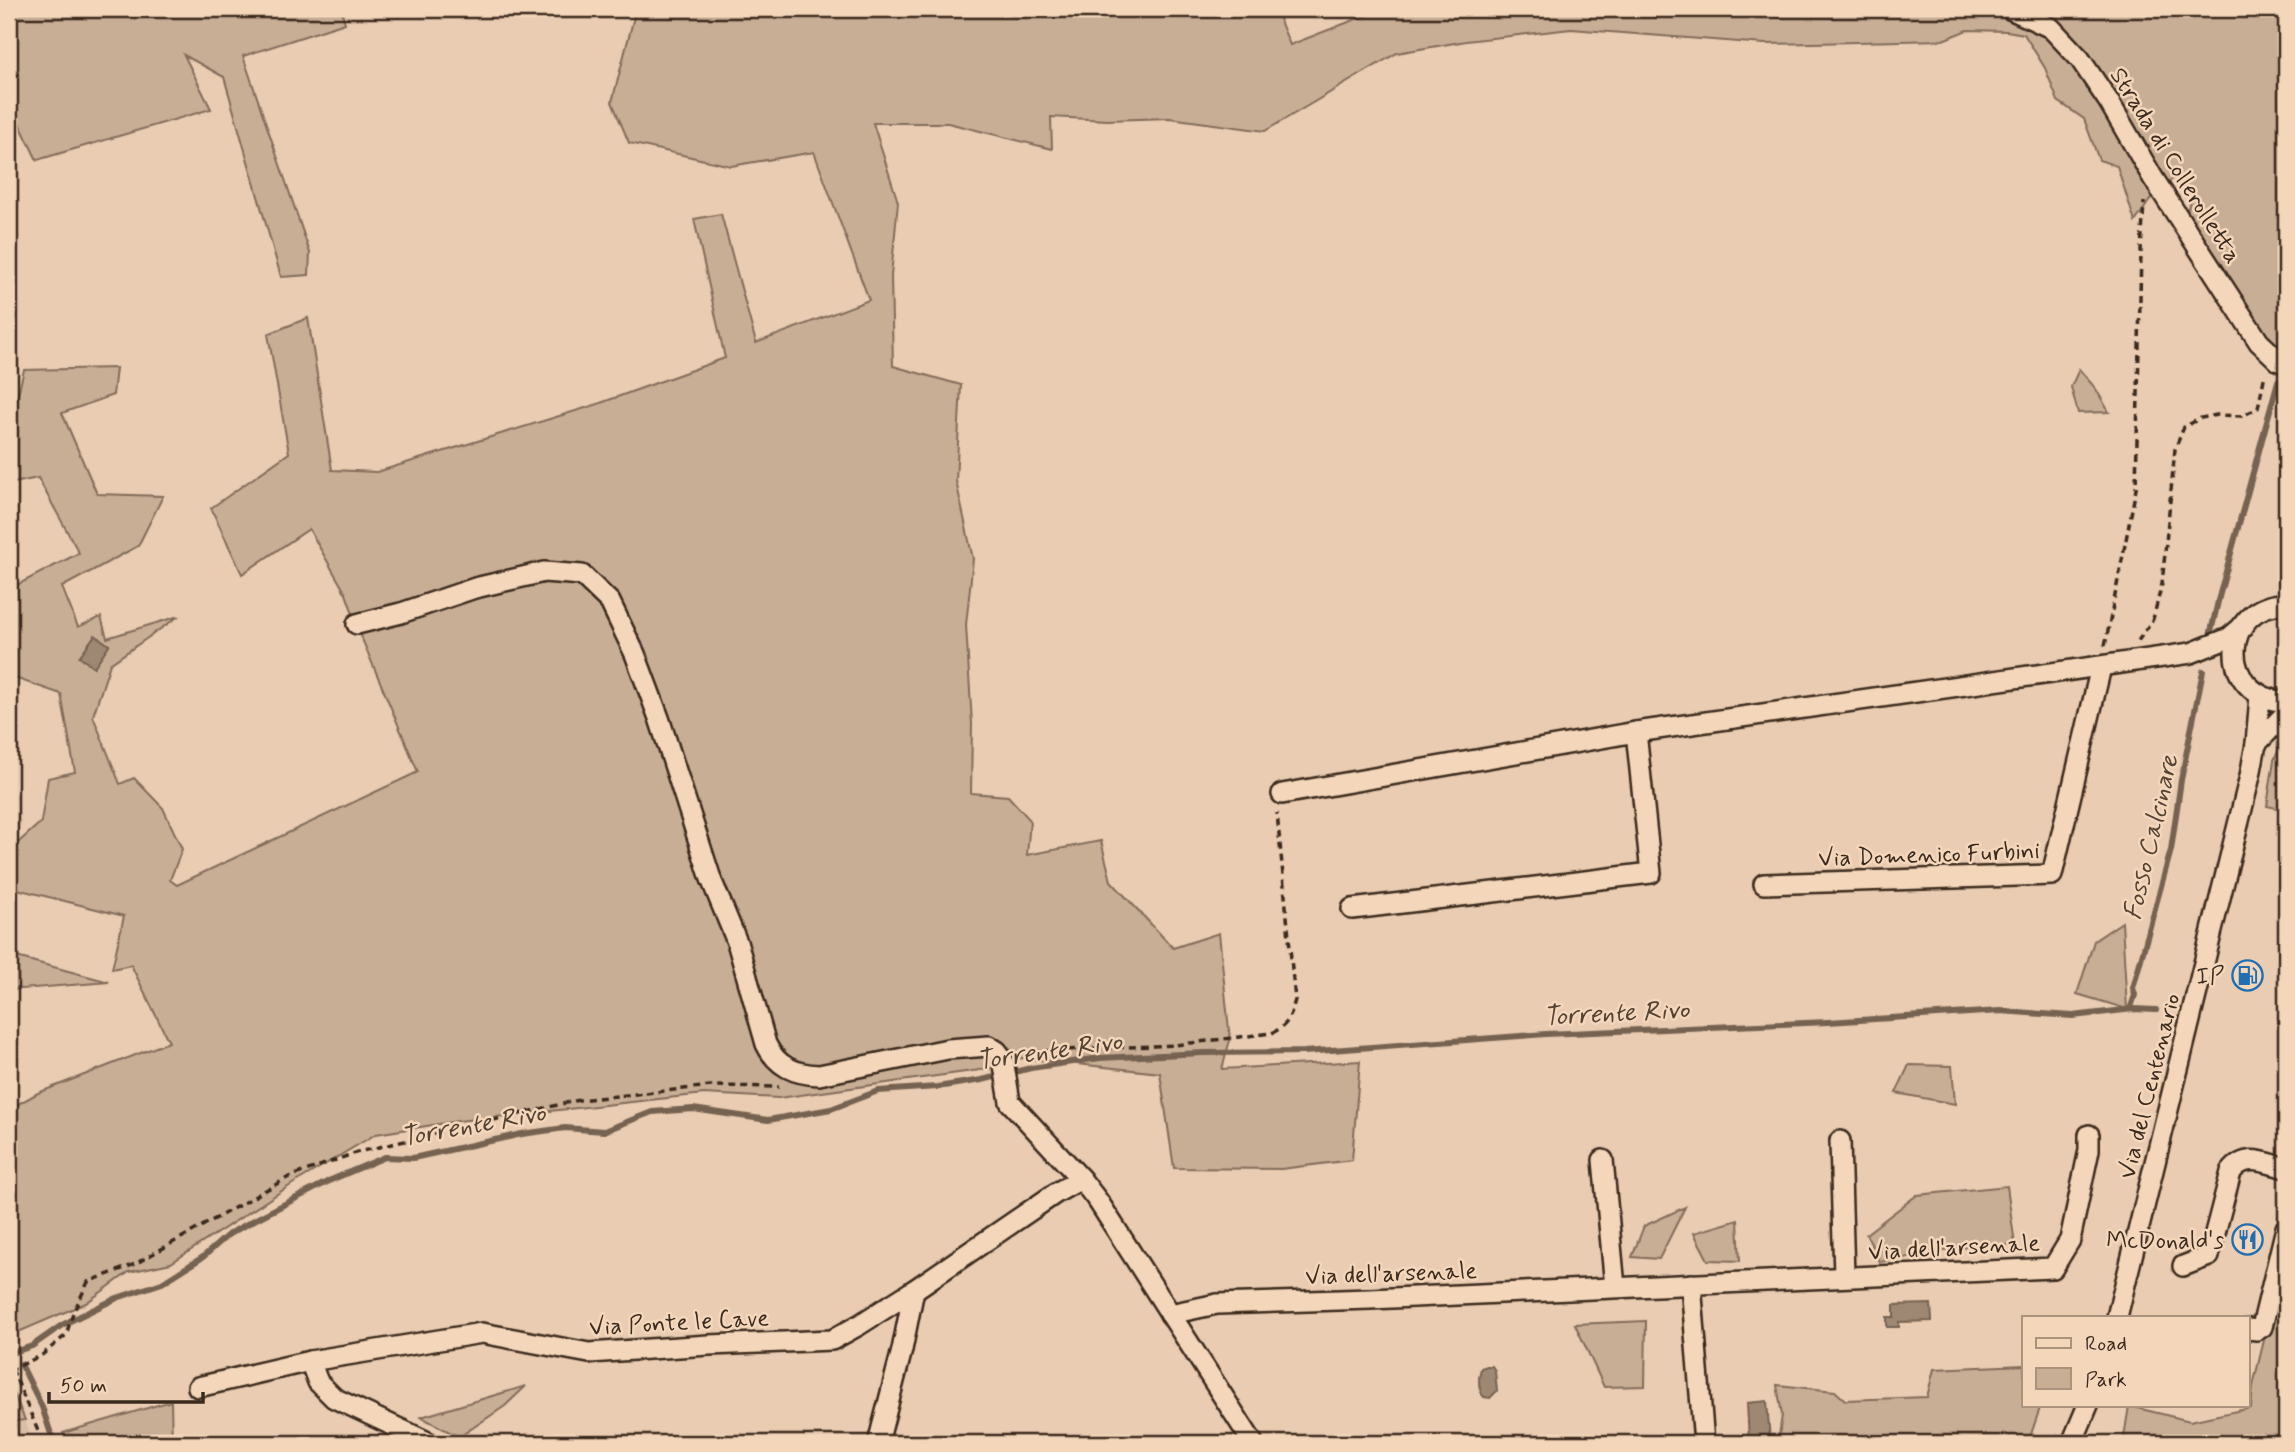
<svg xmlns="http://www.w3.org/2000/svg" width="2295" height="1452" font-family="Mynerve,sans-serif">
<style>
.built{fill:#d9bda4}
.green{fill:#c9ae96;stroke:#826c5a;stroke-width:2}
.water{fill:#9e8873;stroke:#766251;stroke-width:2}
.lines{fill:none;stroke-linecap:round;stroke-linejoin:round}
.stream{stroke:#766251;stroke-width:6}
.minor-casing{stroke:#3b2a1e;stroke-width:24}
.path{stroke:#3b2a1e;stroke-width:3.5;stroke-dasharray:7 5;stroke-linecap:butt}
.minor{stroke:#f4d7bb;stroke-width:19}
.labels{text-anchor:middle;stroke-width:5;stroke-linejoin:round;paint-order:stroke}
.street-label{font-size:24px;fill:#3b2a1e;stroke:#f4d7bb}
.poi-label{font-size:24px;fill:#3b2a1e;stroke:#f4d7bb;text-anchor:end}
.water-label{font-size:26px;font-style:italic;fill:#544233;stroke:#f4d7bb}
</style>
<rect width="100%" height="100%" fill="#e9ccb2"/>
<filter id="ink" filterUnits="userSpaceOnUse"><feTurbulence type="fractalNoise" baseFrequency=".0143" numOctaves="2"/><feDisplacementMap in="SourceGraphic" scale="14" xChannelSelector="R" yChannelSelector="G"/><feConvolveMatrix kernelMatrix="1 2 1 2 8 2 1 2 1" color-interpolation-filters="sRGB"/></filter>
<g filter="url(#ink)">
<path class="built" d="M25 1420 32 1443H9V1422Z"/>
<g class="green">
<path d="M9 9H341L345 23 243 56 310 253 309 275 281 277 224 77 184 55 211 109 37 160 9 102Z"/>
<path d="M636 9H1275L1290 45 1382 9H2286V354L2267 343 2192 222 2187 212 2191 196 2178 174 2152 197 2135 222 2117 166 2099 160 2084 119 2058 101 2045 68 2024 34 2007 31 1967 30 1943 40 1765 44 1571 29 1466 41 1397 53 1265 131 1170 118 1107 120 1051 117 1052 149 948 123H873L898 202 891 276 893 366 961 385 956 481 973 559 966 625 972 724 971 793 1008 796 1030 820 1027 855 1101 841 1111 881 1173 948 1219 933 1230 1040 1222 1069 1360 1061 1352 1160 1281 1169 1174 1168 1160 1073 1021 1058 994 1068 779 1098 704 1094 458 1121 376 1134 294 1183 171 1263 129 1272 86 1303 9 1336V1109L38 1093 169 1042 131 965 112 969 124 916 9 887V851L41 822 48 778 75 772 61 694 9 676V589L79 553 38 478 9 484V430L24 370 116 368 113 395 62 413 97 494 163 496 138 546 62 587 78 627 101 617 107 638 179 616 110 664 93 716 120 784 134 778 163 808 182 849 170 880 177 885 418 772 362 639 346 594 309 529 242 574 211 508 289 453 268 334 308 318 332 470 377 472 595 405 725 358 694 219 721 214 756 343 869 300 814 152 731 166 629 143 612 102Z"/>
<path d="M2079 369 2096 389 2109 412 2078 413 2071 387Z"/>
<path d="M2286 734V810L2267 806 2274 760Z"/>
<path d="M2122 922 2127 1009 2077 994 2094 941Z"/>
<path d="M9 955 109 982 9 990Z"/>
<path d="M1909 1065 1952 1066 1955 1104 1896 1093Z"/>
<path d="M2007 1186 2015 1245H1979L1880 1262 1866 1234 1917 1195Z"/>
<path d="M1685 1207 1659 1259 1632 1257 1644 1226Z"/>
<path d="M1738 1220 1740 1261 1708 1260 1694 1233Z"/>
<path d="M2286 1248V1443H2236L2234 1441 2229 1443H2123L2129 1406 2190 1421 2251 1408 2253 1386Z"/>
<path d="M1646 1321 1645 1386 1604 1387 1575 1324Z"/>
<path d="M2024 1365V1405H2041L2028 1443H1778L1782 1415 1777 1385 1835 1391 1845 1400 1927 1397 1934 1369Z"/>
<path d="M9 1383 25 1420 9 1422Z"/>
<path d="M526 1386 505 1406 459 1437 421 1417Z"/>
<path d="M171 1401 172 1443H66L63 1433Z"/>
</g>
<g class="water">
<path d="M95 635 109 645 94 667 79 657Z"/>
<path d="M1931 1304 1932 1321 1899 1322V1327H1887V1317H1894V1305Z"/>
<path d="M1487 1366H1492L1495 1371 1497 1391 1490 1398 1484 1397C1478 1391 1478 1377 1481 1368Z"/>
<path d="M1767 1401 1770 1441 1749 1442 1747 1403Z"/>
</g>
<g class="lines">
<g class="stream">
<path d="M2210 636 2219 597 2278 381"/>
<path d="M2133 1009 2131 1007 2135 995 2133 988 2171 850 2181 780 2203 671"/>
<path d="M9 1340V1341"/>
<path d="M9 1354 32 1346 62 1325 117 1298 162 1283 203 1257 229 1234 258 1218 331 1180 385 1157 413 1158 522 1134 565 1128 604 1131 652 1112 693 1109 768 1120 831 1109 878 1091 937 1087 982 1080 1031 1068 1100 1058 1203 1053 1304 1052 1546 1034 1828 1022 2000 1011 2073 1016 2133 1009 2156 1010"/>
<path d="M21 1364 42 1407 54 1443"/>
</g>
<defs>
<g id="minor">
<path d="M2010 9 2051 28 2080 59 2109 102 2153 178 2259 342 2279 361 2286 364"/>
<path d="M2286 604C2222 603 2214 696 2286 702"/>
<path d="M357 624 401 613 475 588 544 572 582 575 610 602 635 654 659 718 711 879 737 942 766 1044C777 1067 795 1074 819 1075L948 1049 989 1046 997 1051 1003 1059 1010 1102 1081 1179"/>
<path d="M2256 744 2286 713"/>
<path d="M1282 794 1636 732 2191 653 2229 638 2242 627"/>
<path d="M1764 884 2052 875 2101 667"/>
<path d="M1352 909 1651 873 1636 732"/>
<path d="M1840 1141 1844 1276"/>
<path d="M1603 1160 1615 1287"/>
<path d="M2183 1266 2209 1256 2231 1172C2246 1152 2265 1163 2286 1168"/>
<path d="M1691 1284 1704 1443"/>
<path d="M1170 1314 1217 1304 1370 1299 2053 1268 2070 1240 2089 1150V1135"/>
<path d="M2117 1317 2250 776 2256 744 2260 696"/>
<path d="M2248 1329 2257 1330 2262 1327 2286 1228"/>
<path d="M310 1361 318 1382 334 1398 430 1443"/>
<path d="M198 1387 310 1361 482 1333 589 1353 709 1345 832 1340 859 1325 914 1290 1056 1193 1081 1179 1098 1201 1253 1443"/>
<path d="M878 1443 902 1350 914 1290"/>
<path d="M2072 1443 2088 1405"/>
</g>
</defs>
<use href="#minor" class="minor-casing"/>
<g class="path">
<path d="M2138 641 2153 619 2162 584 2175 449 2184 427 2201 418 2217 415 2242 416 2258 408 2265 374"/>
<path d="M2105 646 2136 489 2141 251 2144 202"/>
<path d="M1021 1052 1175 1045 1272 1033C1289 1025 1290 1017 1295 1000L1277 813"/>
<path d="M12 1369 43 1443"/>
<path d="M9 1371 42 1355 66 1335 73 1313 88 1282 135 1264 289 1177 358 1152 579 1100 711 1086 779 1087"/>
</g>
<use href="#minor" class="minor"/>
</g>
</g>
<defs>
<symbol id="fuel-ring" viewBox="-11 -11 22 22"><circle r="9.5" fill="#f4d7bb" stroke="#1f6fb2" stroke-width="1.5"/><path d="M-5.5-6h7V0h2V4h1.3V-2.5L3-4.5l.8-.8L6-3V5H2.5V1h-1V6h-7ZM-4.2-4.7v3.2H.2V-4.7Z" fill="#1f6fb2"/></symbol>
<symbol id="restaurant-ring" viewBox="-11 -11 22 22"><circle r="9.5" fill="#f4d7bb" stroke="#1f6fb2" stroke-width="1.5"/><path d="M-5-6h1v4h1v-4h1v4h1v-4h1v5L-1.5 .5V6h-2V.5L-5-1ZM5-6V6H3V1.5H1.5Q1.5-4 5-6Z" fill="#1f6fb2"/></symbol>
</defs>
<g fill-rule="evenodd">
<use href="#fuel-ring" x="2230" y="958" width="35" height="35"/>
<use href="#restaurant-ring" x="2230" y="1222" width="35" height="35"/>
</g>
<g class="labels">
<g class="street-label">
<text transform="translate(2176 165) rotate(58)" y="8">Strada di Collerolletta</text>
<text transform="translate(1929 854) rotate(-2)" y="8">Via Domenico Furbini</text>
<text transform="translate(2149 1086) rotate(-76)" y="8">Via del Centenario</text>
<text transform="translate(1954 1247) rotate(-3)" y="8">Via dell'arsenale</text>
<text transform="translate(1391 1273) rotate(-2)" y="8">Via dell'arsenale</text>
<text transform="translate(679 1322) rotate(-3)" y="8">Via Ponte le Cave</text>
</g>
<g class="poi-label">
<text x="2224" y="984">IP</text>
<text x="2224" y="1248">McDonald's</text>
</g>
<g class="water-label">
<text transform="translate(2150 837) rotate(-77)" y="9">Fosso Calcinare</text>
<text transform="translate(1616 1012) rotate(-3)" y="9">Torrente Rivo</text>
<text transform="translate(1049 1050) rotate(-8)" y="9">Torrente Rivo</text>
<text transform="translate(473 1124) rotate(-10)" y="9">Torrente Rivo</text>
</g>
</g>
<rect width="2295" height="1452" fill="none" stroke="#f4d7bb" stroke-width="35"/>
<rect x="18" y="18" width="2260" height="1417" fill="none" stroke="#3b2a1e" stroke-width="2.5" filter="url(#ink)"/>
<rect x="2022" y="1316" width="228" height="91" fill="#f4d7bb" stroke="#aa927c" stroke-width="2"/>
<rect x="2036" y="1338" width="35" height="10" fill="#f4d7bb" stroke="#aa927c" stroke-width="2"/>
<text x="2085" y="1350" font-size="21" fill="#3b2a1e">Road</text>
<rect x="2036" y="1368" width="35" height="21" fill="#c9ae96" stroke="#aa927c" stroke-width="2"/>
<text x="2085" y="1386" font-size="21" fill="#3b2a1e">Park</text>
<path d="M49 1392v10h154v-10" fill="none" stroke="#3b2a1e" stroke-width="3.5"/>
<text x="60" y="1392" font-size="21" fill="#3b2a1e" stroke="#f4d7bb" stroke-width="5" paint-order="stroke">50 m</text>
</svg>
